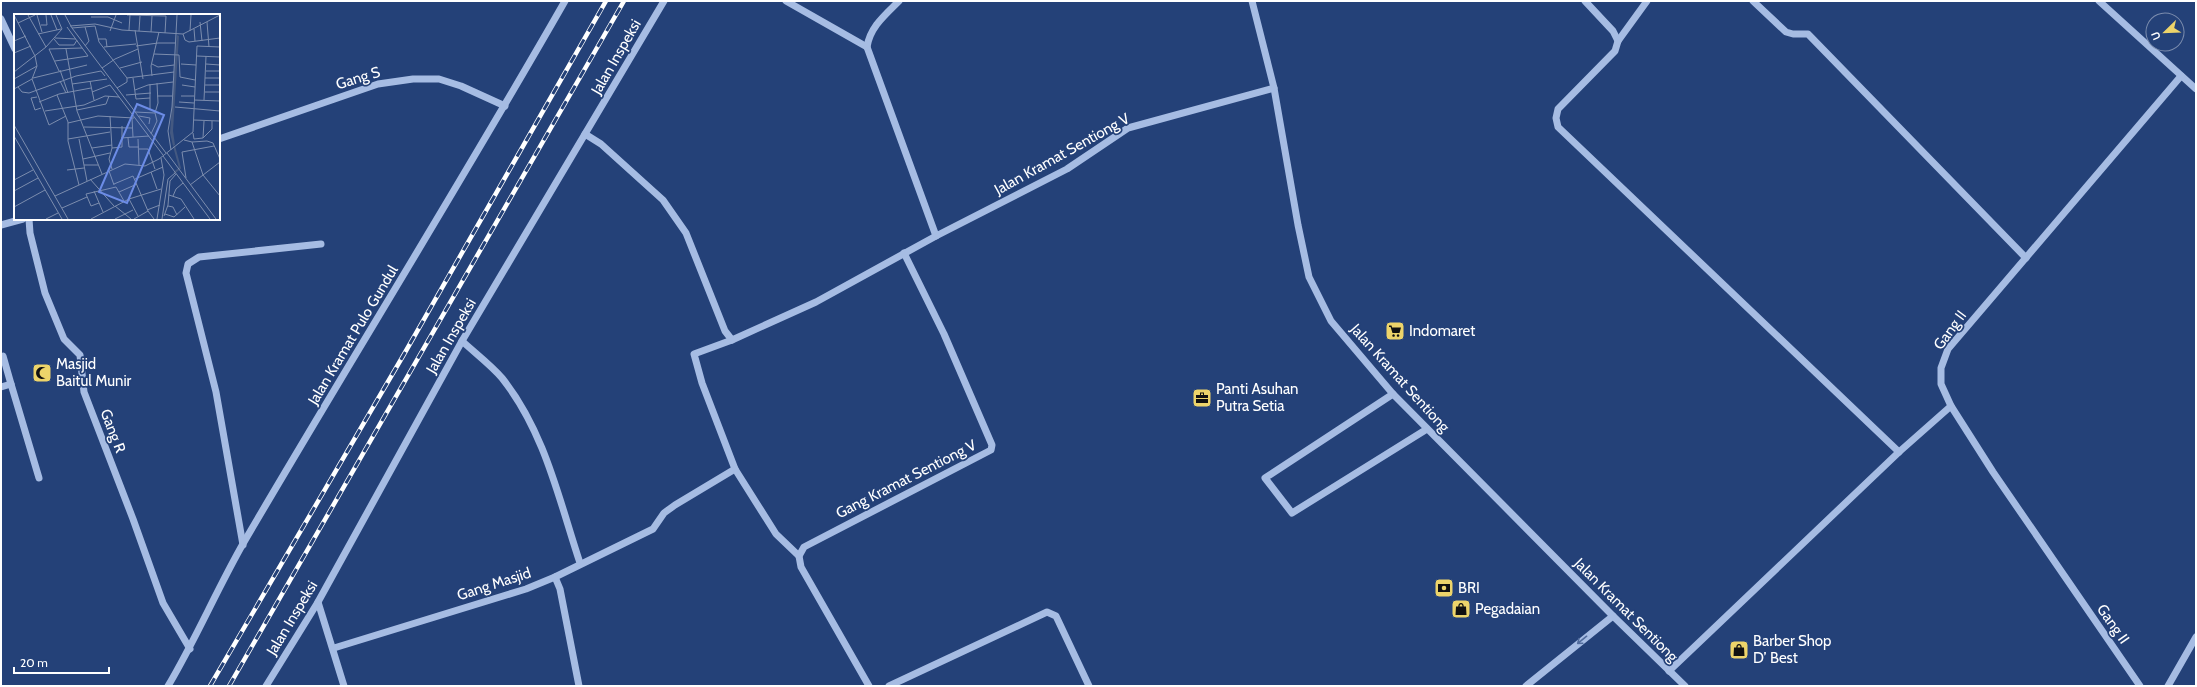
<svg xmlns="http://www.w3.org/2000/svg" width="2197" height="687" font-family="Cabin,sans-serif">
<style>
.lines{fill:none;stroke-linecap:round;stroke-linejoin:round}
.minor{stroke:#a6bce3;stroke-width:7}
.rail-casing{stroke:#fff;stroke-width:4.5}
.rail{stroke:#244178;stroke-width:3;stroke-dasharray:9;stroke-linecap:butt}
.oneway{stroke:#526c9d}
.labels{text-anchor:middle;stroke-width:3.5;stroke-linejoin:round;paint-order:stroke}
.street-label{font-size:15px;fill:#fff;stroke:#244178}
.poi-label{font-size:15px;fill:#fff;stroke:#244178;text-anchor:start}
.inset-river{fill:none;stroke:#445981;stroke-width:2}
.inset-road{fill:none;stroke:#7c8dae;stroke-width:1}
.view{fill:#6c8ce6;fill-opacity:0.15;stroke:#6c8ce6;stroke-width:2}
.inset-edge{fill:none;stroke:#fff;stroke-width:2}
</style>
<rect width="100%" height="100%" fill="#244178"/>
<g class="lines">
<g class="minor">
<path d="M786 1 867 47"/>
<path d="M899 1C885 15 870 27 867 47L936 236"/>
<path d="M1252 1 1274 88 1298 225 1309 277 1331 321 1393 394 1613 616 1685 686"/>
<path d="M1585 1 1613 31 1618 41"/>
<path d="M1647 1 1618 41 1615 51 1558 109 1556 118 1558 127 1899 452"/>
<path d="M1753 1 1786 32 1793 34H1808L2026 258"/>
<path d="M2099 1 2196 89"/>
<path d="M1 19 15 49"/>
<path d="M585 134 601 144 663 200 686 233 725 331 732 340"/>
<path d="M219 139 378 84 413 79H439L461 86 505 106"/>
<path d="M29 219 30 233 45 293 64 339 80 355 84 392 133 519 163 603 190 649"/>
<path d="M1 225 23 219"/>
<path d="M462 341C475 353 491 365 502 378 545 432 559 500 580 563"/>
<path d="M11 384 39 478"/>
<path d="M1 387 11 384 3 356"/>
<path d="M1393 394 1265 478 1292 513 1427 429"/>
<path d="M243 545 216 392 186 273 188 264 199 257 321 244"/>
<path d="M799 556 776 534 735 469 702 383 694 354 732 340 816 302 936 236 1067 169 1128 128 1274 88"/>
<path d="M555 577 560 589 579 686"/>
<path d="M318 602 344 686"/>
<path d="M334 648 526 589 555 577 653 529 664 513 675 505 735 469"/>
<path d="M1669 671 1899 452 1951 406"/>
<path d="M168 686C196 639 217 589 244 542 350 361 461 183 565 1"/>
<path d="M266 686 318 602 462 341 664 1"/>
<path d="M869 686 801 567 799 556 804 547 991 450 992 445 944 334 904 253"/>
<path d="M889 686 1047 612 1056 616 1089 686"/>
<path d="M1526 686 1613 616"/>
<path d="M2140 686 1993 472 1951 406 1941 384V368L1948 349 2181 76"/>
<path d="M2168 686 2196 637"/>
</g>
<defs>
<g id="rail">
<path d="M210 686 403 356 606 1"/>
<path d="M229 686 624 1"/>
</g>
</defs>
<use href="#rail" class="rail-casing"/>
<use href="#rail" class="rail"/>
</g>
<defs><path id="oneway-shaft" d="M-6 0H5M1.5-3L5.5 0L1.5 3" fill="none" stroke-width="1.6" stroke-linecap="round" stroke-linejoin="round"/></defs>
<use class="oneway" href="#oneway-shaft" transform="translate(1582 640) rotate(141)"/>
<defs>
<symbol id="supermarket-square" viewBox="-11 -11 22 22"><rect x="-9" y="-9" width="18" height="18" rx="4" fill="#edd46a" stroke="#244178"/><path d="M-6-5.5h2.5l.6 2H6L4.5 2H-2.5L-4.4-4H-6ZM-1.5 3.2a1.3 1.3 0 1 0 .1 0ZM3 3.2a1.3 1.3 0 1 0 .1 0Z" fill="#111"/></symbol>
<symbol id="mosque-square" viewBox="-11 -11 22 22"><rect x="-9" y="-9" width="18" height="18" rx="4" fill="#edd46a" stroke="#244178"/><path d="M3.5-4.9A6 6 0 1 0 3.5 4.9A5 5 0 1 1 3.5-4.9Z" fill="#111"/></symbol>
<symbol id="office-square" viewBox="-11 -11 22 22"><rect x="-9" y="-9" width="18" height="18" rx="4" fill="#edd46a" stroke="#244178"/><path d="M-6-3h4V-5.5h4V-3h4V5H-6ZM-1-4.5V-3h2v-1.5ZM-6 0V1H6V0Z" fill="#111"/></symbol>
<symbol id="bank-square" viewBox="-11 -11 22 22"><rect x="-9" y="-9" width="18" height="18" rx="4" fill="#edd46a" stroke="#244178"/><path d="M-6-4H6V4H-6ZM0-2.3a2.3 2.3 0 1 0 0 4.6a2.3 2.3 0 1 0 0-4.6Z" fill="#111"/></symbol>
<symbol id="shop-square" viewBox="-11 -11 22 22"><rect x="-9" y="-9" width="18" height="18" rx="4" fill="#edd46a" stroke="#244178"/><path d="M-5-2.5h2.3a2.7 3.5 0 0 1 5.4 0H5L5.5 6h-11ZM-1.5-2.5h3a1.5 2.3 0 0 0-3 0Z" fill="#111"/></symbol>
</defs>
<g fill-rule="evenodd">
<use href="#supermarket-square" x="1384" y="320" width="22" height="22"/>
<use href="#mosque-square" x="31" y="362" width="22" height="22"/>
<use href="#office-square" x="1191" y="387" width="22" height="22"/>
<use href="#bank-square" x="1433" y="577" width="22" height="22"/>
<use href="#shop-square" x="1450" y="598" width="22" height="22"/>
<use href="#shop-square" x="1728" y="639" width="22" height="22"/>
</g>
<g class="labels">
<g class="street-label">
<text transform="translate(616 57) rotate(-60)" y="5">Jalan Inspeksi</text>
<text transform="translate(358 78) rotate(-17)" y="5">Gang S</text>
<text transform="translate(1062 154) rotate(-29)" y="5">Jalan Kramat Sentiong V</text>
<text transform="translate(1950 330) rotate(-54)" y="5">Gang II</text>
<text transform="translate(353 335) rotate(-59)" y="5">Jalan Kramat Pulo Gundul</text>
<text transform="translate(451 336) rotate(-60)" y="5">Jalan Inspeksi</text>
<text transform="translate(1400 378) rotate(48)" y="5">Jalan Kramat Sentiong</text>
<text transform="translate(113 431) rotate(69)" y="5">Gang R</text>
<text transform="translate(906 479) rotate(-27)" y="5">Gang Kramat Sentiong V</text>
<text transform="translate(494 584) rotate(-18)" y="5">Gang Masjid</text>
<text transform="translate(1626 610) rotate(45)" y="5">Jalan Kramat Sentiong</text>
<text transform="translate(292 618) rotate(-59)" y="5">Jalan Inspeksi</text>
<text transform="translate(2113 624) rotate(55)" y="5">Gang II</text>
</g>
<g class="poi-label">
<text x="1409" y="336">Indomaret</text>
<text x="56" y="369">Masjid<tspan x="56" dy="17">Baitul Munir</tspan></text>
<text x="1216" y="394">Panti Asuhan<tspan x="1216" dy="17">Putra Setia</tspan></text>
<text x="1458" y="593">BRI</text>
<text x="1475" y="614">Pegadaian</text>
<text x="1753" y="646">Barber Shop<tspan x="1753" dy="17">D’ Best</tspan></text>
</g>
</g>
<g transform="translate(14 14)">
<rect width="206" height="206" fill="#244178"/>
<path d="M163 21 165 22 159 117 161 131 159 132 156 119Z" fill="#445981"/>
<path class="inset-river" d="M160 159 166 154 160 132"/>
<path class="inset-road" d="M0 1 21 42 23 52 18 65 0 75M14 1 32 33M23 1 28 18M37 1 43 16M51 1 58 14 152 139M113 1 152 2M77 3H94L108 9M186 8 188 27M193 8 195 33M4 9 21 1M27 11H33L32 1M56 12 81 10 108 16 169 20 206 1M71 13 75 27 71 32M58 14 81 12 85 28 113 64V68L103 74M180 15 181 27M115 16 116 1M121 16 129 65M96 17 102 1M125 17 126 2M176 17 177 1M137 18 138 2M151 19 152 2M24 20 47 15M169 20 171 26 175 28 206 24M41 24 62 25M40 25 45 31H60L63 26M84 25H92L93 33M0 27 12 22M144 29H161M122 32 144 29M90 33 122 30M35 35 68 34M35 35 45 57M52 35 63 97 88 160M0 39 17 32M140 40 165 41 166 63 181 66M183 42 206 43M41 47 74 42 53 13M138 50 144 53 160 51M167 50 182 51M192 50 206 51M88 54 101 45 124 35M106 54 128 48M46 56 54 79M192 57H206M0 58 32 33 48 15 42 1M138 62 137 52 145 18M19 64 73 51M113 64 160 58M119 64 122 85 136 84M191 64H206M0 65 23 52M18 65 35 111 52 102M46 67 52 79M76 67 80 86M58 70 93 65M168 71 181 73M191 71H206M4 73 8 78 15 79 62 62 87 57 91 62M121 76 134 71 159 68M78 78 96 71 149 141M191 78H206M43 81 54 108V127L65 171M112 81 137 79M143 82H158M167 82H180M23 83 17 84 21 96 27 94M180 86 206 87M190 86 192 42M25 88 45 80 77 74M165 88 180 89M161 93 206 97M136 95V70M63 96 92 90 95 82M31 97 70 91 91 82 105 83M121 98 141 99M141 99 144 89 143 69M96 102 98 134 95 145 98 155M125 102 136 104 135 110M118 104 119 123M180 106 205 107M54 109 84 102 120 104M0 111 54 205M70 113 118 114M179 119 180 125 189 124 190 107M137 120 143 107 141 99M0 122 48 205M107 124 135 122M114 124 115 133H125M189 124 198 115V107M54 125 96 118M65 125 73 167M124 125 125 151M170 126 178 128 189 161 206 182M178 128 193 127 199 129 206 145M78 134 98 131M98 134 108 133V112M125 135H134L141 155M157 136 154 117 158 93 163 1M153 139 202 205M149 142 196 205M69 145 96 139M145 145 179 118 183 32 206 33M70 151H84M53 156 70 154M95 157 100 171M137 158 143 175M172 164 168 138 200 132M76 165 100 192M121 165 149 153M0 166 19 156M100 170 119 162 134 197 140 205M176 171 206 148M0 177 24 164M80 177 89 198M105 178 123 170M155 181 167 185 180 205M41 182 111 150 131 152 145 145M159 182 162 175 169 169M115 185 124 202M85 189 77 192 72 180 102 173 110 187M101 192 117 205M154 192 159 193 163 201M0 193 31 176M48 194 73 183M133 196 146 191M151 200 160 203 171 193M150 202 154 191 156 167 162 160M32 205 44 199M77 205 115 185 147 175M101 205 119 196M120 205 134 197M143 205 150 161 147 144M148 205 154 165 161 159"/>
<path class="view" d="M123 90 150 101 113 189 85 178Z"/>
<rect width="206" height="206" class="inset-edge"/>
</g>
<rect width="2197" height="687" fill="none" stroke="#ffffff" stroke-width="4"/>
<g transform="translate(2165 32) rotate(247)"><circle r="19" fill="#244178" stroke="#7c8dae"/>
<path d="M0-3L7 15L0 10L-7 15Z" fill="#edd46a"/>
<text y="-6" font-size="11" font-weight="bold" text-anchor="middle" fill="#ffffff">U</text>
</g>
<path d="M14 667v6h95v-6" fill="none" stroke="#ffffff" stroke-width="2"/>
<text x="20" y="667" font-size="12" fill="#ffffff" stroke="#244178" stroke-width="3" paint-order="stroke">20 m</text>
</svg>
